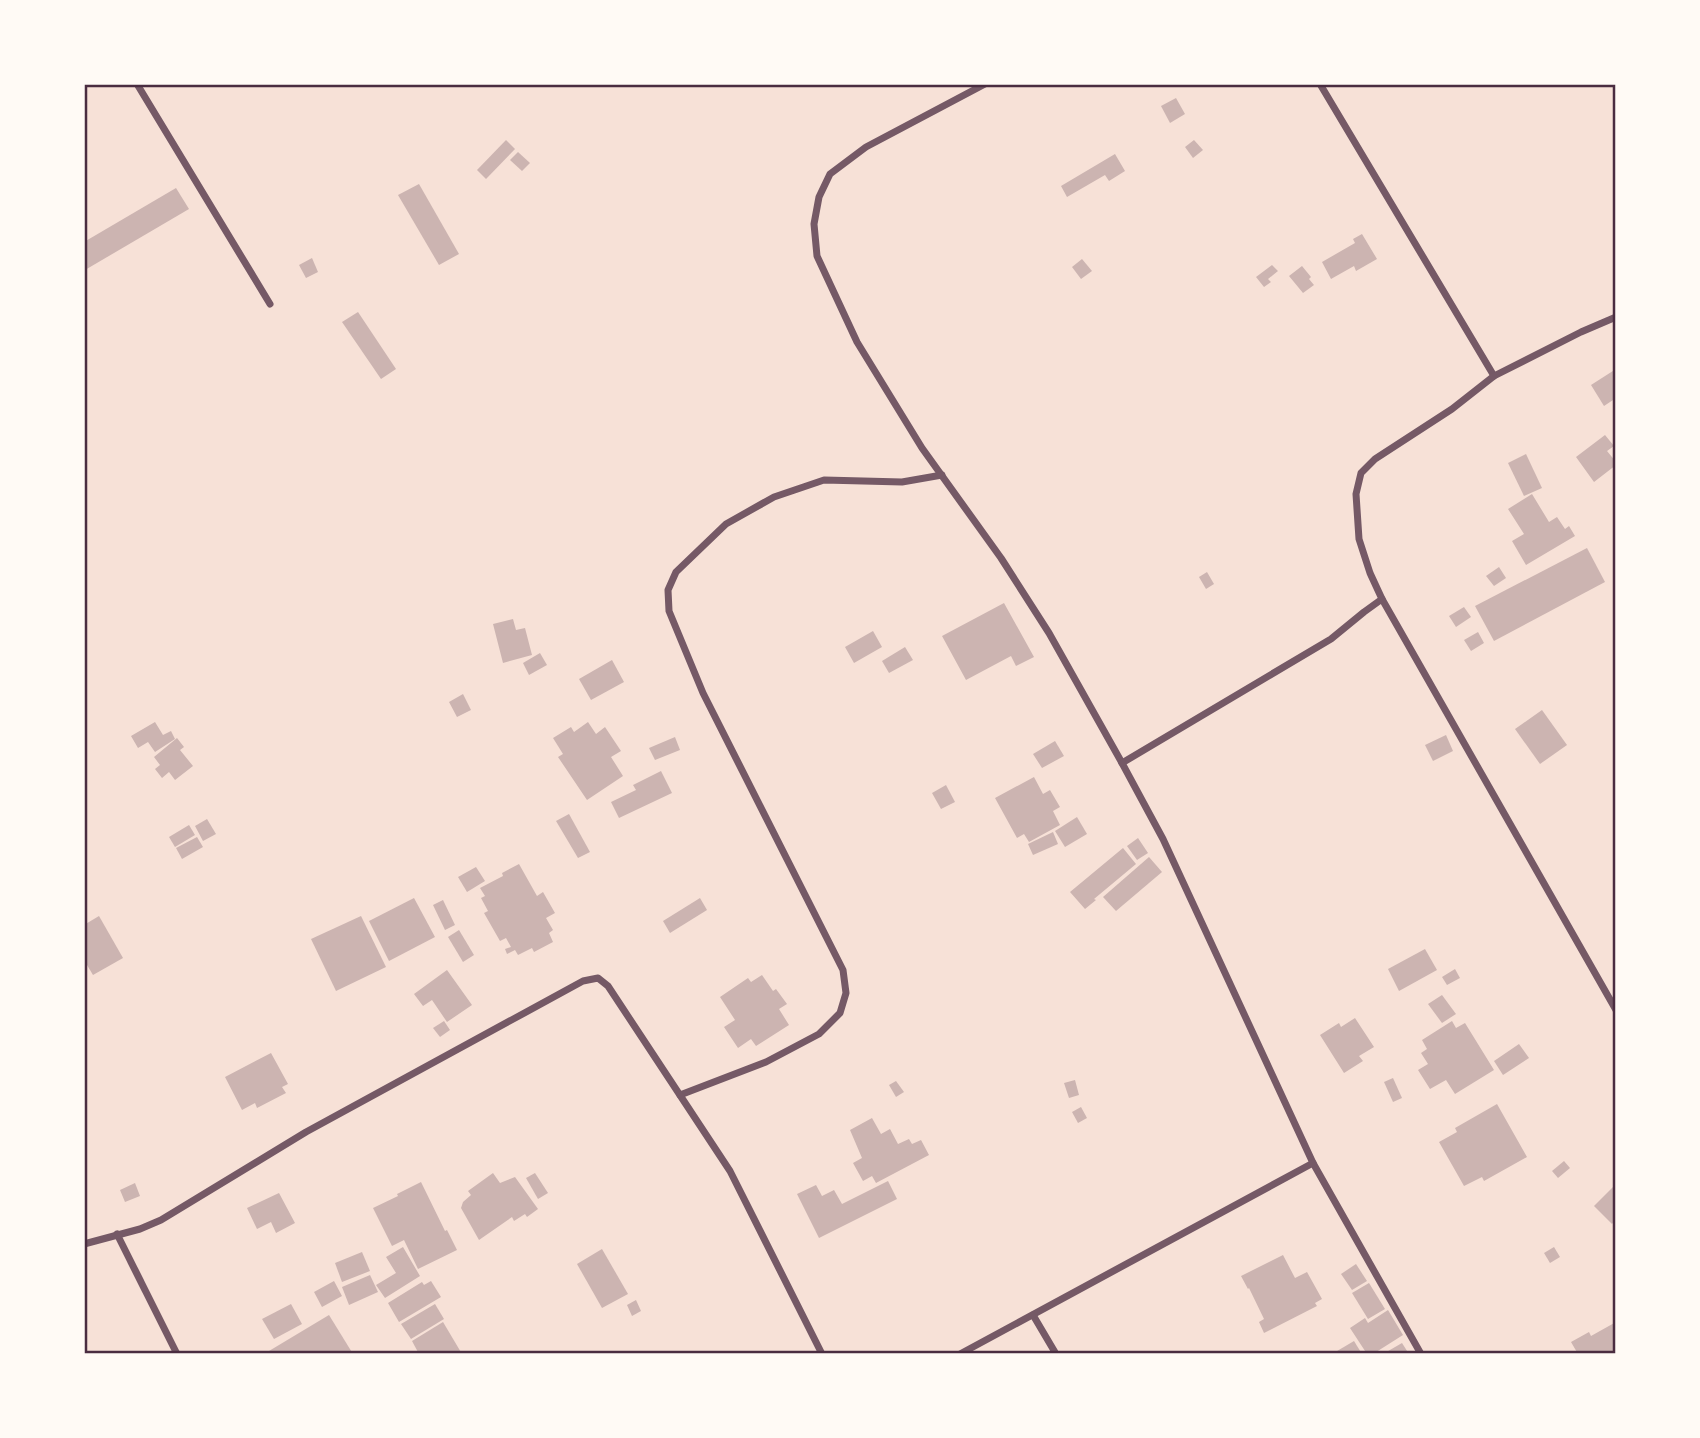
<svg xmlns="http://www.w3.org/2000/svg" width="1700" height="1438" font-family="'Alegreya Sans',sans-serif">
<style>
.building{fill:#ccb4b1}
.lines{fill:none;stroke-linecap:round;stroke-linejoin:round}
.minor{stroke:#755966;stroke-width:7}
.neatline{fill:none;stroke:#4a2c40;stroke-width:2.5}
</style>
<rect width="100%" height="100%" fill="#f7e1d7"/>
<g class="building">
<path d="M1176 98 1185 114 1170 123 1161 106Z"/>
<path d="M506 140 515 149 486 179 477 170Z"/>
<path d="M1194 140 1203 150 1193 158 1185 147Z"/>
<path d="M518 152 530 163 522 171 510 160Z"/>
<path d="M1115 154 1125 171 1109 181 1105 175 1067 197 1061 186Z"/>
<path d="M419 184 459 254 439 265 398 195Z"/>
<path d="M176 188 189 209 85 270 84 242Z"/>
<path d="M1362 234 1377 259 1356 271 1354 266 1331 279 1322 262 1355 243 1353 239Z"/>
<path d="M312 258 318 272 306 278 299 265Z"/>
<path d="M1082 259 1092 271 1081 279 1072 267Z"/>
<path d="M1272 265 1278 271 1268 279 1271 282 1264 287 1256 277Z"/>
<path d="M1302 266 1311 277 1309 279 1314 285 1303 293 1289 276Z"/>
<path d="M358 312 396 369 381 379 342 322Z"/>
<path d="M1616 369V398L1604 406 1591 385Z"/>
<path d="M1605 435 1614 446 1607 451 1616 462V465L1594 482 1576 457Z"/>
<path d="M1526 454 1542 488 1524 496 1508 463Z"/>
<path d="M1532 494 1549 522 1557 517 1565 529 1569 526 1575 536 1526 565 1512 541 1524 534 1508 509Z"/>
<path d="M1587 548 1605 582 1494 641 1475 606Z"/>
<path d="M1499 567 1506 578 1494 586 1486 576Z"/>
<path d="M1207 572 1214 584 1206 589 1199 577Z"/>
<path d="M1004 603 1034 657 1016 666 1011 656 966 680 942 636Z"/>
<path d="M1464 607 1471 617 1456 627 1449 616Z"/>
<path d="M513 619 516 630 525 628 532 655 503 663 493 624Z"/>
<path d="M873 631 882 647 854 663 845 647Z"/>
<path d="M1478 632 1484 643 1471 651 1464 640Z"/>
<path d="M905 647 913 660 889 673 882 661Z"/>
<path d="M540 653 547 665 529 675 523 663Z"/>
<path d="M612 660 624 682 591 700 579 679Z"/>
<path d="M463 694 471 710 457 717 449 702Z"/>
<path d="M1542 710 1567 745 1540 764 1515 729Z"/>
<path d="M155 722 163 735 171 731 175 739 155 752 148 742 138 748 131 736Z"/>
<path d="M588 722 596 734 605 727 621 751 611 757 623 776 587 800 558 757 563 754 553 738 571 727 574 732Z"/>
<path d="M1446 735 1453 751 1433 761 1425 745Z"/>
<path d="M675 737 680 750 655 760 649 748Z"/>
<path d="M177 738 184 747 180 750 193 766 175 780 169 772 162 778 155 769 160 765 154 757Z"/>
<path d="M1055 741 1064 756 1042 768 1033 754Z"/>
<path d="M661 771 672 793 619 818 611 802 636 790 633 785Z"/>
<path d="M1034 777 1043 794 1050 790 1060 807 1053 811 1060 825 1029 842 1024 834 1017 838 995 798Z"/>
<path d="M946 785 955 802 941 809 932 793Z"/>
<path d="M569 814 590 852 578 858 556 821Z"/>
<path d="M1077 817 1087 834 1065 847 1055 831Z"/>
<path d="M207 819 216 834 203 841 195 826Z"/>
<path d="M189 825 195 835 175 847 169 837Z"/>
<path d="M1053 832 1058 844 1033 855 1028 844Z"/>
<path d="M197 837 203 847 182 859 176 848Z"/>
<path d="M1138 838 1148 853 1137 860 1127 846Z"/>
<path d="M1123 848 1136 864 1094 899 1096 900 1085 909 1070 892Z"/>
<path d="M1149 857 1162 872 1116 911 1103 897Z"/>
<path d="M519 864 537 896 543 892 555 913 546 918 553 930 549 933 553 942 534 952 532 948 518 955 515 950 507 954 505 949 511 947 506 938 500 941 484 913 488 911 481 898 485 896 480 888 503 876 502 873Z"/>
<path d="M476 867 485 881 467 892 458 877Z"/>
<path d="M414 898 435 937 389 961 369 921Z"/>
<path d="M700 898 707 910 670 933 663 921Z"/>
<path d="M443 900 455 925 445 930 433 905Z"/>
<path d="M99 916 123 958 93 975 84 960V925Z"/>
<path d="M361 916 386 967 336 991 311 939Z"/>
<path d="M459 930 474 955 463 962 448 937Z"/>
<path d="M1425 949 1437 970 1399 991 1388 969Z"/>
<path d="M1455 969 1460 978 1447 985 1442 977Z"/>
<path d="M447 970 472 1005 447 1022 432 1000 423 1006 414 994Z"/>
<path d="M762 975 773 991 776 989 787 1004 779 1009 789 1025 756 1046 751 1039 738 1048 724 1027 735 1020 720 997 748 978 751 982Z"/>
<path d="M1442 995 1456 1014 1442 1023 1428 1004Z"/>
<path d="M1355 1018 1374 1047 1359 1056 1363 1061 1344 1073 1320 1035 1339 1023 1341 1027Z"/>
<path d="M444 1021 450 1030 440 1037 433 1028Z"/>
<path d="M1452 1021 1456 1028 1465 1023 1494 1070 1455 1094 1446 1080 1430 1089 1418 1070 1428 1064 1421 1053 1427 1049 1422 1040Z"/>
<path d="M1519 1044 1529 1058 1503 1075 1494 1061Z"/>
<path d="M271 1053 288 1084 282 1087 286 1093 257 1108 255 1103 242 1110 225 1077Z"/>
<path d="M1393 1078 1402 1098 1393 1102 1384 1082Z"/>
<path d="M1075 1080 1079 1095 1069 1098 1064 1083Z"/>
<path d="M896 1081 904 1092 896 1097 889 1085Z"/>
<path d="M1497 1104 1527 1157 1484 1181 1482 1177 1464 1186 1439 1142 1457 1132 1455 1128Z"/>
<path d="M1081 1107 1087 1118 1078 1123 1072 1112Z"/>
<path d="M872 1118 881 1134 890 1129 898 1144 909 1139 912 1144 921 1140 929 1155 876 1183 872 1176 863 1181 853 1163 862 1158 850 1130Z"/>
<path d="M1564 1161 1570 1168 1558 1178 1552 1171Z"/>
<path d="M493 1173 500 1183 515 1177 538 1209 527 1217 525 1214 514 1221 512 1217 479 1240 461 1208 463 1202 471 1195 468 1191Z"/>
<path d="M535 1173 548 1193 538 1199 526 1178Z"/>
<path d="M888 1181 897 1199 819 1238 797 1194 816 1185 822 1196 834 1190 842 1204Z"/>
<path d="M421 1182 445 1231 447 1230 457 1250 418 1269 404 1240 392 1246 373 1208 398 1196 397 1194Z"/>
<path d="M135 1183 140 1196 125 1202 120 1190Z"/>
<path d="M1616 1184V1219L1612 1224 1594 1206Z"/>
<path d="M279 1193 295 1223 276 1233 271 1222 257 1229 247 1208Z"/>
<path d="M403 1247 420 1276 385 1298 376 1285 396 1273 386 1257Z"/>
<path d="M1554 1247 1560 1257 1550 1263 1544 1253Z"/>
<path d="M602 1249 628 1294 602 1308 577 1264Z"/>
<path d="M362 1252 370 1271 342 1282 335 1263Z"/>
<path d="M1283 1255 1295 1278 1307 1272 1322 1299 1315 1303 1317 1306 1264 1333 1259 1322 1264 1319 1249 1288 1248 1289 1241 1276Z"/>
<path d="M1356 1264 1367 1281 1352 1290 1341 1274Z"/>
<path d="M370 1275 378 1292 349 1305 342 1287Z"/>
<path d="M334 1281 342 1296 322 1307 314 1292Z"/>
<path d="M431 1281 441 1297 399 1322 388 1303 422 1282 424 1285Z"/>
<path d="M1369 1283 1385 1309 1368 1319 1352 1293Z"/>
<path d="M636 1300 641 1311 632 1316 627 1305Z"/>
<path d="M291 1304 302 1324 274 1339 262 1319Z"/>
<path d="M435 1304 444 1319 411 1339 401 1324Z"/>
<path d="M1388 1310 1403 1335 1373 1354H1367L1350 1328 1365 1318 1368 1323Z"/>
<path d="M329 1315 353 1354H264Z"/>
<path d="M443 1322 462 1354H419L412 1341Z"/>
<path d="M1616 1322V1354H1578L1571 1342 1589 1332 1591 1336Z"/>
<path d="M1354 1341 1362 1354H1332Z"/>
<path d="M1402 1343 1409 1354H1383Z"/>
</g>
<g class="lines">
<g class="minor">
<path d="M137 84 270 304"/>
<path d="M985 84 866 147 830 174 819 197 814 224 817 256 857 342 922 448 1001 558 1049 633 1122 763 1163 839 1313 1163 1421 1354"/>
<path d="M1320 84 1494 376"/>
<path d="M1382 599 1616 1010"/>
<path d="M1122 763 1331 639 1364 612 1382 599 1370 573 1359 539 1356 494 1361 473 1375 459 1452 409 1494 376 1581 332 1616 317"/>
<path d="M680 1095 766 1062 819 1034 840 1013 846 993 843 970 703 693 669 611 668 590 676 572 726 524 774 497 824 480 902 482 942 475"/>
<path d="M117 1234 177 1354"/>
<path d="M84 1244 140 1229 161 1220 306 1132 583 981 598 978 608 986 730 1171 822 1354"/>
<path d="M1033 1315 1056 1354"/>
<path d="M960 1354 1313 1163"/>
</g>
</g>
<rect width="1700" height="1438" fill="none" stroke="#fffaf5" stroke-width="172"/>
<rect x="86" y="86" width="1528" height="1266" class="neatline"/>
</svg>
